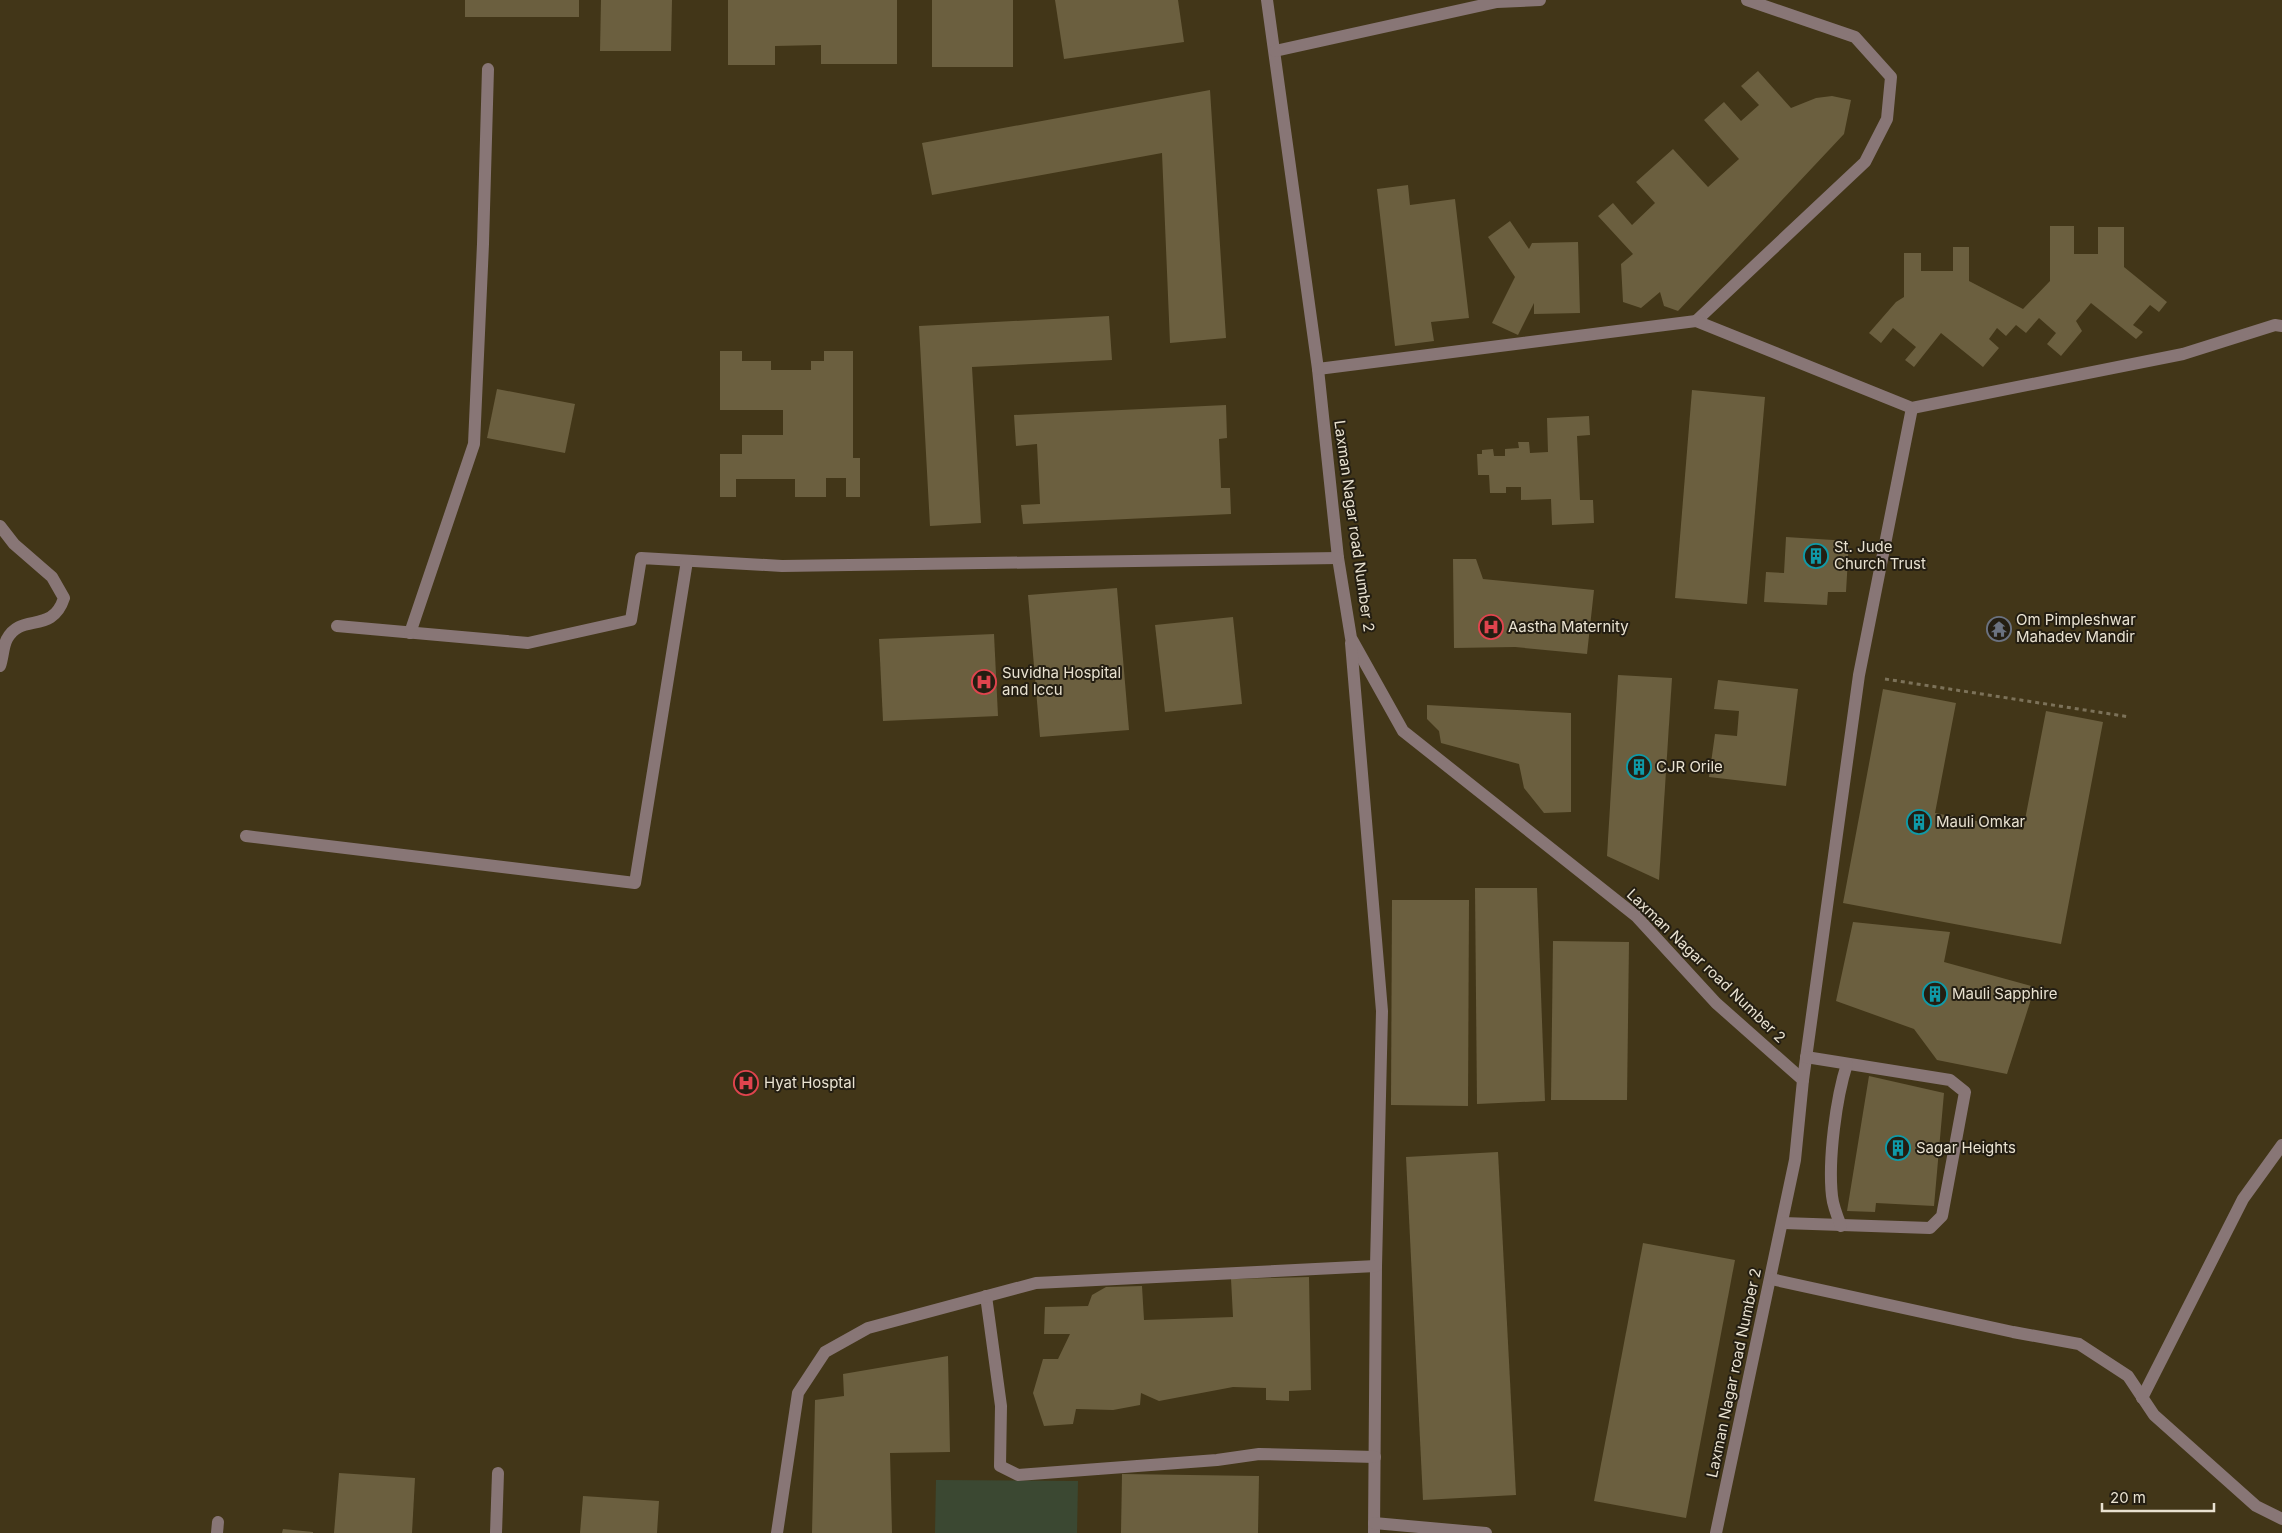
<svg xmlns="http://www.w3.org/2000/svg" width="2282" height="1533" font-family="Inter,sans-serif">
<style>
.green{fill:#3b4832}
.building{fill:#6b5f3f}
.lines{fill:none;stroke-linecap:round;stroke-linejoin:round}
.path{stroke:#7c7259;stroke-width:3;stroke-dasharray:4 4;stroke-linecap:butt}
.minor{stroke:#887676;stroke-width:12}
.labels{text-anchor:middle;stroke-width:4;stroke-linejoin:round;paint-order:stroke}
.street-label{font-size:15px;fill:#e9e2d1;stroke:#241e12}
.poi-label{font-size:15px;fill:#e9e2d1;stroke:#241e12;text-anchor:start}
</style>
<rect width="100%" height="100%" fill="#423618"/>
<path class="green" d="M936 1480 1078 1481 1077 1533H935Z"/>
<g class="building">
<rect x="465" y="0" width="114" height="17"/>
<path d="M601 0H672L671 51H600Z"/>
<path d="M728 0H897V64H821V45L775 46V65H728Z"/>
<rect x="932" y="0" width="81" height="67"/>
<path d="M1055 0H1178L1184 42 1064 59Z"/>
<path d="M1758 71 1791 108 1816 98 1832 96 1851 100 1844 134 1678 311 1664 306 1660 292 1641 308 1623 302 1621 264 1633 254 1598 216 1613 203 1632 225 1655 203 1636 182 1673 149 1708 187 1739 159 1704 120 1724 102 1741 121 1759 105 1741 86Z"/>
<path d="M1210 90 1226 338 1170 343 1162 153 932 195 922 143Z"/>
<path d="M1408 185 1410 205 1455 199 1469 318 1431 322 1434 341 1395 346 1377 189Z"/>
<path d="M1510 221 1529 249 1532 243 1578 242 1580 313 1534 314V303L1518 335 1492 323 1515 277 1488 237Z"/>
<path d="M2050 226H2074V254H2098V227H2124V267L2167 302 2159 312 2150 305 2133 325 2143 332 2136 339 2091 303 2076 321 2082 331 2061 356 2047 344 2056 333 2039 318 2026 333 2016 325 2006 336 1997 328 1989 339 1999 348 1983 367 1941 333 1914 367 1905 360 1916 347 1893 328 1881 343 1869 333 1896 302 1904 297V253H1921V271H1953V247H1969V281L2023 309 2050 281Z"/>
<path d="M1109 316 1112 360 972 367 981 523 930 526 919 326Z"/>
<path d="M720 351H742V361H771V370H811V361H824V351H853V458H860V497H846V478H826V497H795V479H736V497H720V454H742V435H783V410H720Z"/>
<path d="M497 389 575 404 565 453 487 438Z"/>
<path d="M1692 390 1765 397 1747 604 1675 598Z"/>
<path d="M1226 405 1227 438 1219 439 1221 488H1230L1231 514 1023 524 1021 505 1040 504 1037 444 1016 446 1014 415Z"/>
<path d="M1589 416 1590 435 1577 436 1580 500H1593L1594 523 1552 525 1551 499 1521 500V487H1506V493H1490L1489 475H1478L1477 454H1482V450L1493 449 1494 456H1505V449L1519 448 1518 442H1529L1530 453 1548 452 1547 418Z"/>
<path d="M1786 537 1849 541 1846 592H1828L1827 605 1764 602 1766 572 1784 573Z"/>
<path d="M1453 559H1476L1483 579 1594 590 1587 654 1515 647 1454 648Z"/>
<path d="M1117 588 1129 730 1040 737 1028 595Z"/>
<path d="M1233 617 1242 704 1165 712 1155 625Z"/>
<path d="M994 634 998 716 883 721 879 639Z"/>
<path d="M1618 675 1672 678 1659 880 1607 856Z"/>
<path d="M1718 680 1798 689 1786 786 1709 777 1715 734 1737 736 1739 711 1714 709Z"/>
<path d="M1883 689 1956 703 1935 813 2023 830 2046 711 2103 722 2061 944 1843 903Z"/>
<path d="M1427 705 1571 713V812L1544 813 1524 788 1519 764 1441 743 1439 731 1427 719Z"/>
<path d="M1475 888H1537L1545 1101 1477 1104Z"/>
<path d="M1392 900H1469L1468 1106 1391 1105Z"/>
<path d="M1853 922 1950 932 1944 962 2035 987 2007 1074 1937 1060 1914 1029 1836 1001Z"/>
<path d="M1553 941 1629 942 1627 1100H1551Z"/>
<path d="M1869 1076 1944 1093 1934 1206 1876 1203 1875 1212 1847 1211Z"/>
<path d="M1498 1152 1516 1495 1423 1500 1406 1157Z"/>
<path d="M1643 1243 1735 1260 1686 1518 1594 1501Z"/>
<path d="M1309 1277 1311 1390 1289 1391V1401L1266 1400V1388L1233 1387 1159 1401 1141 1393 1140 1405 1113 1410 1076 1409 1073 1424 1044 1426 1033 1393 1043 1359H1058L1070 1334H1044L1045 1307 1088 1306 1092 1295 1106 1287 1142 1286 1144 1320 1233 1317 1231 1279Z"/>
<path d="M948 1356 950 1452 890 1453 892 1533H812L815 1400 844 1396 843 1374Z"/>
<path d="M339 1473 415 1478 412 1533H334Z"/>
<path d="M1122 1474 1259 1476 1258 1533H1121Z"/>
<path d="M583 1496 659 1501 657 1533H580Z"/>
<path d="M283 1529 313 1532V1533H282Z"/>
</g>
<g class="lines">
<path class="path" d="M1885 679 2130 717"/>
<g class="minor">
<path d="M1267 0 1318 369 1338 558 1351 638 1403 731 1636 916 1716 1003 1803 1080 1795 1160 1716 1533"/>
<path d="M1275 51 1497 2 1540 0"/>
<path d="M1696 321 1865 162 1887 119 1891 77 1855 37 1747 0"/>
<path d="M1318 369 1696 321 1912 408 2183 354 2275 325 2282 326"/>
<path d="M0 526 14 544 52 577 64 598C52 635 21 612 7 639 3 646 3 658 0 666"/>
<path d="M337 626 528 643 631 620 641 558 782 566 1338 558"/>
<path d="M410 633 474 444 483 244 488 69"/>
<path d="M1351 643 1382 1011 1376 1266 1374 1533"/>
<path d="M246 836 635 883 687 561"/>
<path d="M1803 1080 1859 675 1912 408"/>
<path d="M1783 1223 1930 1228 1942 1216 1965 1092 1950 1080 1806 1057"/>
<path d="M1841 1226C1837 1216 1833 1206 1832 1196 1828 1160 1836 1098 1847 1064"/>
<path d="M1771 1279 2013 1332 2079 1344 2128 1376 2154 1415 2256 1506 2282 1519"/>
<path d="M986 1296 1001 1406 1000 1466 1018 1475 1217 1460 1259 1454 1375 1457"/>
<path d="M2142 1398 2243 1199 2282 1145"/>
<path d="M1374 1523 1486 1533"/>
<path d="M217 1533 218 1522"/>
<path d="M496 1533 498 1473"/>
<path d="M777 1533 798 1393 825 1352 868 1328 1036 1283 1376 1266"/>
</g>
</g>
<defs>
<symbol id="building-ring" viewBox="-11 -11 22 22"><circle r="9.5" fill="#241e12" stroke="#0f9aa8" stroke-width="1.5"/><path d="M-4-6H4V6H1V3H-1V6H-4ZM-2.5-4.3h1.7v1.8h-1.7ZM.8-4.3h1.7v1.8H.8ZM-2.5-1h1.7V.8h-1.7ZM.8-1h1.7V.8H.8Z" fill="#0f9aa8"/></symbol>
<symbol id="hospital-ring" viewBox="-11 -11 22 22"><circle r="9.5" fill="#241e12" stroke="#e0444e" stroke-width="1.5"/><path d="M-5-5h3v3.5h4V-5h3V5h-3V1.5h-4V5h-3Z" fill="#e0444e"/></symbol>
<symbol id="temple-ring" viewBox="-11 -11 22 22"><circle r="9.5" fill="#241e12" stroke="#6b7280" stroke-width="1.5"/><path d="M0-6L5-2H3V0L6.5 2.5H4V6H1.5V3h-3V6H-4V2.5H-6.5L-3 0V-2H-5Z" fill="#6b7280"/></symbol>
</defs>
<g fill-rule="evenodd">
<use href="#building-ring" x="1802" y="542" width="28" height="28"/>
<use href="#hospital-ring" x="1477" y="613" width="28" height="28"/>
<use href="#temple-ring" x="1985" y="615" width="28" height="28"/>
<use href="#hospital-ring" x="970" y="668" width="28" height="28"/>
<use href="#building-ring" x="1625" y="753" width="28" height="28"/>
<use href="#building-ring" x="1905" y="808" width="28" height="28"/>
<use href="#building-ring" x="1921" y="980" width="28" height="28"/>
<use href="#hospital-ring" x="732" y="1069" width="28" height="28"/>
<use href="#building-ring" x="1884" y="1134" width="28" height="28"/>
</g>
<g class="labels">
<g class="street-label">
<text transform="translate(1354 526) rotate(82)" y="5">Laxman Nagar road Number 2</text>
<text transform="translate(1706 966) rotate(44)" y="5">Laxman Nagar road Number 2</text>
<text transform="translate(1734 1373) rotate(-78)" y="5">Laxman Nagar road Number 2</text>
</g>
<g class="poi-label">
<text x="1834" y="552">St. Jude<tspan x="1834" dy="17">Church Trust</tspan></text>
<text x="2016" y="625">Om Pimpleshwar<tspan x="2016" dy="17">Mahadev Mandir</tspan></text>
<text x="1508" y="632">Aastha Maternity</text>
<text x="1002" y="678">Suvidha Hospital<tspan x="1002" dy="17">and Iccu</tspan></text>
<text x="1656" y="772">CJR Orile</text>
<text x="1936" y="827">Mauli Omkar</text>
<text x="1952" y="999">Mauli Sapphire</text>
<text x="764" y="1088">Hyat Hosptal</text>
<text x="1916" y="1153">Sagar Heights</text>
</g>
</g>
<path d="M2102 1503v8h112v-8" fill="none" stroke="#e9e2d1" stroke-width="2.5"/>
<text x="2110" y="1503" font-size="15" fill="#e9e2d1" stroke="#241e12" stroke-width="4" paint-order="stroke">20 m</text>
</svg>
